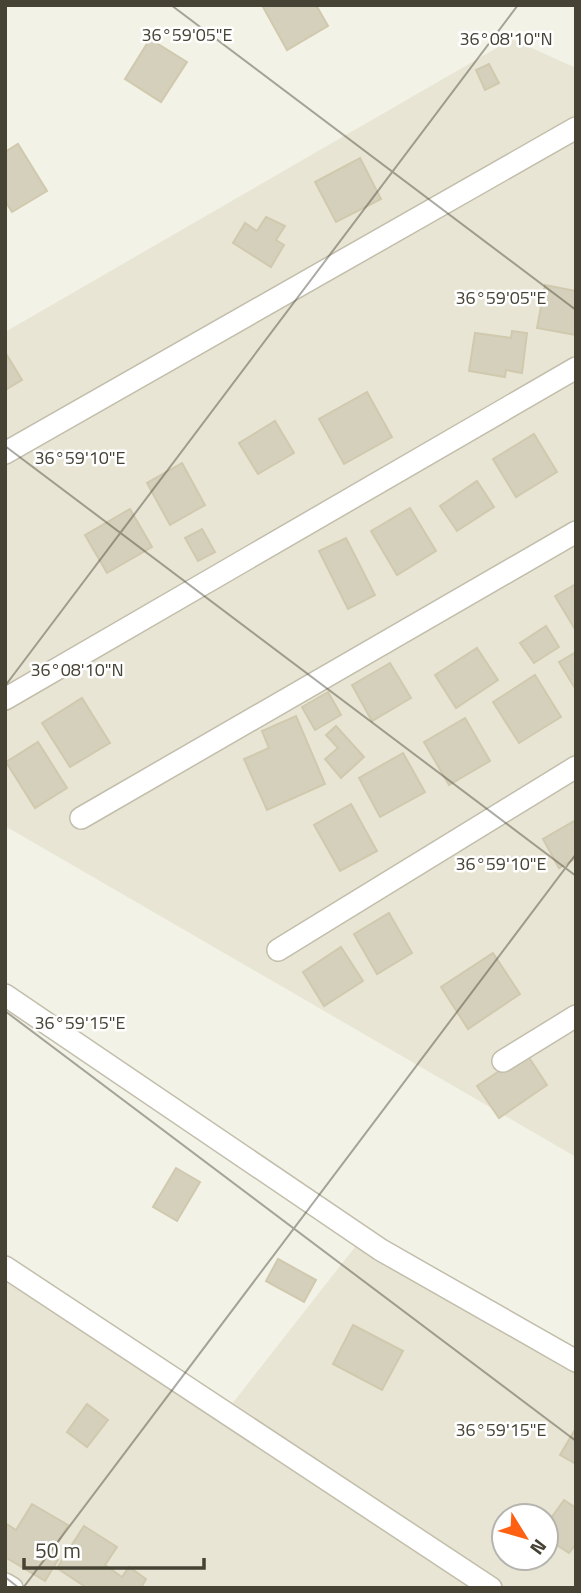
<svg xmlns="http://www.w3.org/2000/svg" width="581" height="1593" font-family="'Titillium Web',sans-serif">
<style>
.residential{fill:#e8e5d4;fill-rule:evenodd}
.building{fill:#d5d0bb;stroke:#d0c9ae;stroke-width:2}
.lines{fill:none;stroke-linecap:round;stroke-linejoin:round}
.street-casing{stroke:#c2beab;stroke-width:24}
.street{stroke:#fff;stroke-width:21}
.ticks{fill:none;stroke:#464335;stroke-width:2;stroke-opacity:0.45}
.ticks-label{font-size:18px;text-anchor:middle;fill:#464335;stroke:#fff;stroke-width:5;stroke-linejoin:round;paint-order:stroke}
</style>
<rect width="100%" height="100%" fill="#f3f2e6"/>
<g class="residential">
<path d="M512 39 576 68V1157L5 826V332Z"/>
<path d="M362 1238 576 1358V1588H5V1276L224 1414ZM504 1516H546V1558H504Z"/>
</g>
<g class="building">
<path d="M267 5H316L328 26 287 50 263 7Z"/>
<path d="M150 39 187 62 161 102 125 79Z"/>
<path d="M489 64 499 83 485 90 476 70Z"/>
<path d="M18 144 47 191 12 212 5 201V152Z"/>
<path d="M360 158 381 199 336 222 315 182Z"/>
<path d="M266 217 285 226 276 240 284 245 271 267 233 243 245 223 257 231Z"/>
<path d="M545 285 576 291V335L537 328Z"/>
<path d="M512 331 527 333 522 373 506 370 505 377 469 371 475 333 511 338Z"/>
<path d="M5 352 22 380 5 390Z"/>
<path d="M367 392 392 437 344 464 319 419Z"/>
<path d="M275 421 294 453 258 474 239 443Z"/>
<path d="M534 434 557 472 516 497 493 459Z"/>
<path d="M182 463 205 505 170 525 147 483Z"/>
<path d="M477 481 494 507 457 531 440 506Z"/>
<path d="M410 508 436 551 397 575 371 531Z"/>
<path d="M130 509 152 547 107 573 85 535Z"/>
<path d="M202 529 215 552 198 561 185 538Z"/>
<path d="M346 538 375 595 348 609 319 551Z"/>
<path d="M576 584V631L555 596Z"/>
<path d="M546 626 559 647 534 663 520 643Z"/>
<path d="M477 648 498 680 456 708 435 675Z"/>
<path d="M576 652V690L559 662Z"/>
<path d="M390 663 411 698 372 721 352 685Z"/>
<path d="M535 675 561 717 519 743 493 702Z"/>
<path d="M328 692 341 715 315 730 302 707Z"/>
<path d="M82 698 110 743 70 767 42 723Z"/>
<path d="M296 716 325 784 267 810 244 759 269 748 262 731Z"/>
<path d="M465 718 490 761 449 785 424 742Z"/>
<path d="M336 726 364 757 341 778 325 759 338 748 326 735Z"/>
<path d="M38 742 67 788 35 808 6 762Z"/>
<path d="M403 753 425 792 380 817 359 778Z"/>
<path d="M351 804 377 851 340 871 314 825Z"/>
<path d="M576 820V858L559 868 543 839Z"/>
<path d="M389 913 412 953 377 974 354 934Z"/>
<path d="M341 947 363 981 324 1006 303 972Z"/>
<path d="M493 953 520 994 468 1029 441 987Z"/>
<path d="M526 1053 547 1085 499 1118 477 1086Z"/>
<path d="M176 1168 200 1182 177 1221 153 1207Z"/>
<path d="M278 1259 316 1280 304 1302 266 1281Z"/>
<path d="M353 1325 403 1351 382 1390 333 1364Z"/>
<path d="M87 1404 108 1420 87 1447 67 1432Z"/>
<path d="M576 1428V1464L560 1455Z"/>
<path d="M564 1500 576 1508V1544L569 1553 546 1538V1525Z"/>
<path d="M32 1504 68 1525 50 1556 58 1560 45 1581 5 1557V1523L16 1530Z"/>
<path d="M84 1526 117 1547 105 1565 122 1577 129 1567 146 1579 141 1588H87L57 1568Z"/>
</g>
<g class="lines">
<defs>
<g id="street">
<path d="M5 453 576 128"/>
<path d="M5 699 576 368"/>
<path d="M81 818 576 532"/>
<path d="M278 950 576 767"/>
<path d="M5 995 381 1250 576 1361"/>
<path d="M503 1061 576 1016"/>
<path d="M5 1267 491 1588"/>
<path d="M5 1584 12 1588"/>
</g>
</defs>
<use href="#street" class="street-casing"/>
<use href="#street" class="street"/>
</g>
<path class="ticks" d="M171 5 576 310M5 446 576 876M5 686 518 5M5 1011 576 1441M5 1577 19 1588M23 1588 576 854"/>
<g class="ticks-label">
<text x="187" y="41">36°59'05"E</text>
<text x="506" y="45">36°08'10"N</text>
<text x="501" y="304">36°59'05"E</text>
<text x="80" y="464">36°59'10"E</text>
<text x="77" y="676">36°08'10"N</text>
<text x="501" y="870">36°59'10"E</text>
<text x="80" y="1029">36°59'15"E</text>
<text x="501" y="1436">36°59'15"E</text>
</g>
<rect width="581" height="1593" fill="none" stroke="#464335" stroke-width="14"/>
<g transform="translate(525 1537) rotate(127)"><circle r="33" fill="#ffffff" stroke="#b5b4ae" stroke-width="2"/>
<path d="M0-5L12 26L0 18L-12 26Z" fill="#ff6012"/>
<text y="-10" font-size="19" font-weight="bold" text-anchor="middle" fill="#464335">N</text>
</g>
<path d="M24 1558v10h180v-10" fill="none" stroke="#464335" stroke-width="3.5"/>
<text x="35" y="1558" font-size="21" fill="#464335" stroke="#ffffff" stroke-width="5" paint-order="stroke">50 m</text>
</svg>
